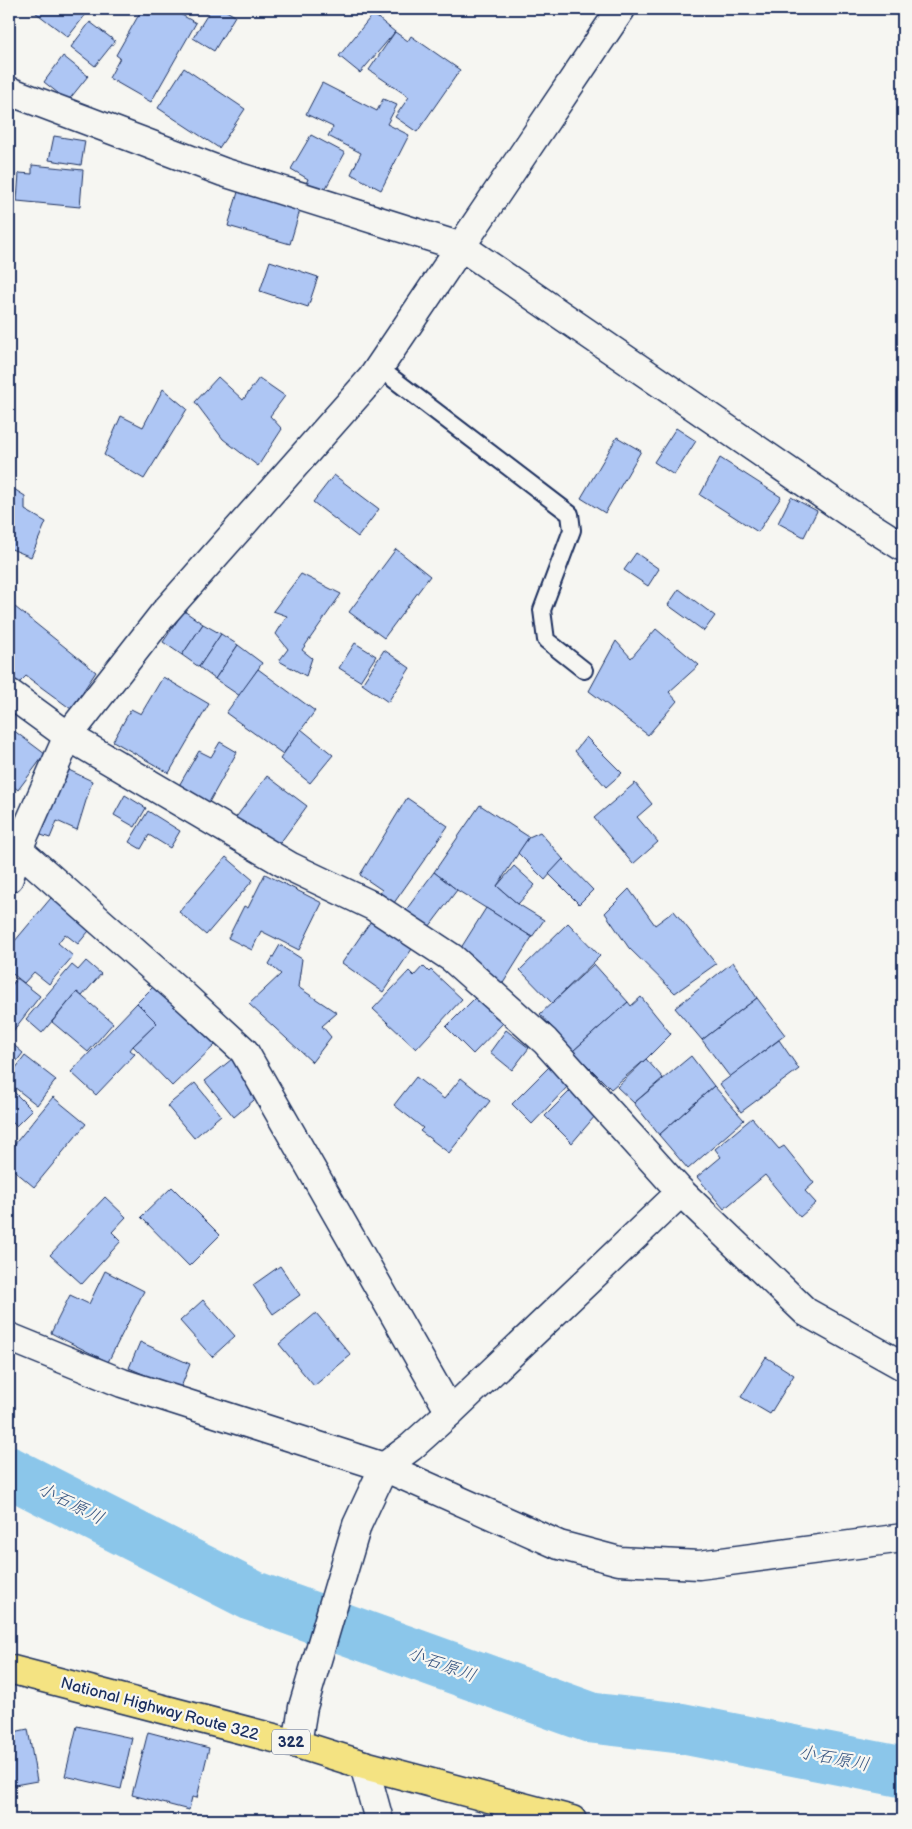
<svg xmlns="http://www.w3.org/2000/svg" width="912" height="1829" font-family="'Balsamiq Sans','Klee One',sans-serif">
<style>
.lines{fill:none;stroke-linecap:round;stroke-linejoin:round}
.river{stroke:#8bc6ea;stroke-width:51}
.building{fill:#aec6f4;stroke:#1b2f5e}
.service-casing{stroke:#1b2f5e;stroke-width:20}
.minor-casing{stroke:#1b2f5e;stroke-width:31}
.trunk-casing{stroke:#1b2f5e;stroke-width:31}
.service{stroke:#f6f6f2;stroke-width:16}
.minor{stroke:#f6f6f2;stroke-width:28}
.trunk{stroke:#f4e382;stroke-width:28}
.labels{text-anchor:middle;stroke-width:4.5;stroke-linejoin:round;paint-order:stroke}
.shield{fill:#f6f6f2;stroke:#5d6b8a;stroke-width:1}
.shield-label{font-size:15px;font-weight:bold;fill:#1b2f5e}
.street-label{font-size:16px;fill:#1b2f5e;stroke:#f6f6f2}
.water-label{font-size:18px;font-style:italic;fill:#375581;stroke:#f6f6f2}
</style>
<rect width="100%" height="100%" fill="#f6f6f2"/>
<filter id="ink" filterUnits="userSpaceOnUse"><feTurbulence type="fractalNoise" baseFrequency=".02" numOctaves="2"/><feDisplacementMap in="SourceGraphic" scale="10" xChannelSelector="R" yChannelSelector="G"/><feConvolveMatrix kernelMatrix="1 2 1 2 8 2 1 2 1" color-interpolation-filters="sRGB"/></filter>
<g filter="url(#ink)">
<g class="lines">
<path class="river" d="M9 1472 253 1596 592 1718 679 1728 903 1772"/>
</g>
<g class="building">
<path d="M31 9H90L68 37Z"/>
<path d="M153 9H171L196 23 151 102 109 78 120 58 116 55 141 11 149 15Z"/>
<path d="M211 9H223L235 16 214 51 193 38Z"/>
<path d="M373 14 395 32 360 73 339 56Z"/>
<path d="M90 22 115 41 95 66 71 47Z"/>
<path d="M395 32 408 41 411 36 460 70 417 132 395 117 409 97 369 70Z"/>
<path d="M63 56 88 76 68 101 44 82Z"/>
<path d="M184 68 245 109 219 148 158 108Z"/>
<path d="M322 83 377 111 383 99 397 105 387 124 409 135 381 190 351 174 361 153 328 136 333 127 306 114Z"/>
<path d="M311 135 345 153 322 195 305 186 308 179 291 169Z"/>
<path d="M54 136 85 141 81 165 49 160Z"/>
<path d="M32 165 83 170 80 207 17 201 19 173 32 174Z"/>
<path d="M238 192 300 210 290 244 228 226Z"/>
<path d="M270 261 318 277 308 307 260 291Z"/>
<path d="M218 377 243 400 259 378 285 396 270 416 282 429 258 466 223 439 195 402Z"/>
<path d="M163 389 187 409 144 479 104 455 121 416 143 427Z"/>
<path d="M676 428 696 441 674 475 654 462Z"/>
<path d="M617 437 641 451 605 513 581 498Z"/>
<path d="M720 458 781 497 758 532 700 495Z"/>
<path d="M334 475 379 509 358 537 313 502Z"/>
<path d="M9 486 25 496V510L46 522 31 557 9 548Z"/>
<path d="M791 497 817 511 804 537 778 523Z"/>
<path d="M396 549 430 576 384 638 349 612Z"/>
<path d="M636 553 659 569 648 586 624 570Z"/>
<path d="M301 574 341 594 302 650 312 658 306 676 279 661 288 649 276 634 287 616 273 611Z"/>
<path d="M679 589 715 616 704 631 668 605Z"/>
<path d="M15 607 96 672 71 709 26 676 14 688 9 683V615Z"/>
<path d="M184 611 203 624 182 655 163 642Z"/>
<path d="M203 624 221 634 199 667 182 655Z"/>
<path d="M656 629 699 665 669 692 677 701 648 735 589 691 616 641 631 658Z"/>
<path d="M221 634 238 645 215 679 199 667Z"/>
<path d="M355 643 376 656 360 681 339 668Z"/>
<path d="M238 645 262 663 240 696 215 679Z"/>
<path d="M384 650 410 668 388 702 362 684Z"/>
<path d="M258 669 315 711 283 754 226 713Z"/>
<path d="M163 677 209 704 169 773 113 741 131 709 141 714Z"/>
<path d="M9 727 45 754 18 790 9 783Z"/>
<path d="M301 729 333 755 310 783 280 759Z"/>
<path d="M586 737 622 773 606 787 575 751Z"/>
<path d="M220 742 237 752 207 806 177 789 199 751 211 757Z"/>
<path d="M54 763 92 781 77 830 57 821 50 838 26 830Z"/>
<path d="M267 776 307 806 275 850 234 820Z"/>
<path d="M635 783 652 804 637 817 658 842 633 864 594 818Z"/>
<path d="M125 795 146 808 135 827 114 815Z"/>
<path d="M407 798 448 826 389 910 375 903 382 890 360 875Z"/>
<path d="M480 805 529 837 497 886 518 904 544 920 532 937 457 890 434 872Z"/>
<path d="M148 811 180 831 170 848 149 835 141 849 129 842Z"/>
<path d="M540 832 563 859 545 880 518 853 529 837Z"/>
<path d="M226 857 253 880 206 935 179 912Z"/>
<path d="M563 859 593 890 579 904 549 874Z"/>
<path d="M514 866 535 885 518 904 497 886Z"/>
<path d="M434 872 457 890 426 931 403 914Z"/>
<path d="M265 874 322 903 299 950 261 931 252 950 228 938 244 906 248 908Z"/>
<path d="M629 889 655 925 674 911 716 964 675 993 629 948 605 913Z"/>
<path d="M56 892 94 925 78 944 65 934 58 943 73 956 49 984 34 972 24 983 9 971V948Z"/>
<path d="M486 908 532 937 500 988 454 959Z"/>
<path d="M371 921 412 949 383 992 342 963Z"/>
<path d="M568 923 600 956 552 1003 520 970Z"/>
<path d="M280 945 302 959 298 987 337 1013 322 1026 331 1037 312 1062 249 1004 281 974 269 964Z"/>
<path d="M86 961 101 974 82 996 77 992 42 1033 26 1019 72 965 78 970Z"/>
<path d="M733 962 757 998 702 1040 675 1008Z"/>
<path d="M594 964 628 1002 573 1051 540 1014Z"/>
<path d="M423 966 429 972 431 970 462 999 416 1049 373 1009 409 971 414 976Z"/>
<path d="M17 978 40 996 13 1031 9 1028V989Z"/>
<path d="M157 983 216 1044 172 1086 133 1046 157 1023 137 1003Z"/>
<path d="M77 992 113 1023 88 1052 52 1022Z"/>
<path d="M478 995 504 1022 473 1054 446 1027Z"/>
<path d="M641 997 671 1034 646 1059 611 1089 573 1051 628 1002 631 1006Z"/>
<path d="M757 998 785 1035 730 1077 702 1040Z"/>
<path d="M137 1003 157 1023 133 1046 130 1050 135 1054 96 1095 71 1072Z"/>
<path d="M506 1030 529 1048 512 1070 490 1052Z"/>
<path d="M779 1040 799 1069 741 1112 720 1084Z"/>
<path d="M9 1041 23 1053 9 1071Z"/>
<path d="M25 1056 56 1080 37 1105 9 1083V1077Z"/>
<path d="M691 1056 714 1086 659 1135 634 1103Z"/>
<path d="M232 1059 260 1095 234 1117 205 1081Z"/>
<path d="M646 1059 663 1078 634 1103 617 1087Z"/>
<path d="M551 1065 570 1084 532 1124 512 1104Z"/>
<path d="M416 1077 444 1099 461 1078 490 1101 449 1153 420 1131 423 1128 394 1105Z"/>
<path d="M195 1083 221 1115 194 1138 167 1106Z"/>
<path d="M577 1084 601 1109 572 1143 545 1116Z"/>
<path d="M714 1086 744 1120 688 1169 659 1135Z"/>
<path d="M9 1087 32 1110 16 1126 9 1119Z"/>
<path d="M53 1097 86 1124 34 1187 9 1166V1151Z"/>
<path d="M752 1118 779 1149 784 1146 814 1183 805 1191 816 1203 800 1217 765 1175 724 1209 697 1177 721 1157 715 1149Z"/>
<path d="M172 1187 220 1235 189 1266 141 1217Z"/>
<path d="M105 1197 126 1217 112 1232 121 1241 82 1284 50 1255Z"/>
<path d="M280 1266 300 1295 273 1314 253 1285Z"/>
<path d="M105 1271 144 1291 108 1362 51 1333 70 1295 89 1304Z"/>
<path d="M203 1300 235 1336 212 1357 180 1321Z"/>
<path d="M316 1313 351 1355 314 1386 279 1344Z"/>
<path d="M140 1342 190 1364 180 1390 129 1368Z"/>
<path d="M766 1357 794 1375 770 1414 741 1397Z"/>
<path d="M77 1726 132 1738 121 1789 65 1776Z"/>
<path d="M28 1729 37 1781 9 1786V1733Z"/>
<path d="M148 1732 209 1748 197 1798 192 1797 189 1810 132 1795Z"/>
</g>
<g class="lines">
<defs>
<path id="service" d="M379 368 570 514 572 530 542 610 546 640 584 670"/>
<g id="minor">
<path d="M9 91 223 172 462 247 848 512 903 547"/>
<path d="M9 693 68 736 291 867 373 906 452 958 545 1041 681 1192 806 1312 903 1366"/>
<path d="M18 849 181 993 244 1051 450 1412"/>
<path d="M9 878 18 849 68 736 164 613 372 378 621 9"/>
<path d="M9 1337 122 1383 384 1467 559 1545 619 1561 699 1565 903 1538"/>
<path d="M297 1744 303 1707 357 1525 384 1467 411 1447 450 1412 681 1192"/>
<path d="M364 1765 379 1820"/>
</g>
<path id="trunk" d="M9 1669 297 1744 364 1765 572 1820"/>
</defs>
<use href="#service" class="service-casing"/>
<use href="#minor" class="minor-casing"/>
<use href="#trunk" class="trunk-casing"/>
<use href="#service" class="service"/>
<use href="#minor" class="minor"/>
<use href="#trunk" class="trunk"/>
</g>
</g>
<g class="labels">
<rect class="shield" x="272" y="1729.5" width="38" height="25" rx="4"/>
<g class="shield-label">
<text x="291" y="1747">322</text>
</g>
<g class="street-label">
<text transform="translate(160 1708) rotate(15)" y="6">National Highway Route 322</text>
</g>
<g class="water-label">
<text transform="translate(71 1503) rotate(27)" y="6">小石原川</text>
<text transform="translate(442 1664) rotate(20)" y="6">小石原川</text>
<text transform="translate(834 1758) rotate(11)" y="6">小石原川</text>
</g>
</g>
<rect width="912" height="1829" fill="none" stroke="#f6f6f2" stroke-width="30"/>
<rect x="15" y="15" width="882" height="1799" fill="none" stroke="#1b2f5e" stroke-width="2" filter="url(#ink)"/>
</svg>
